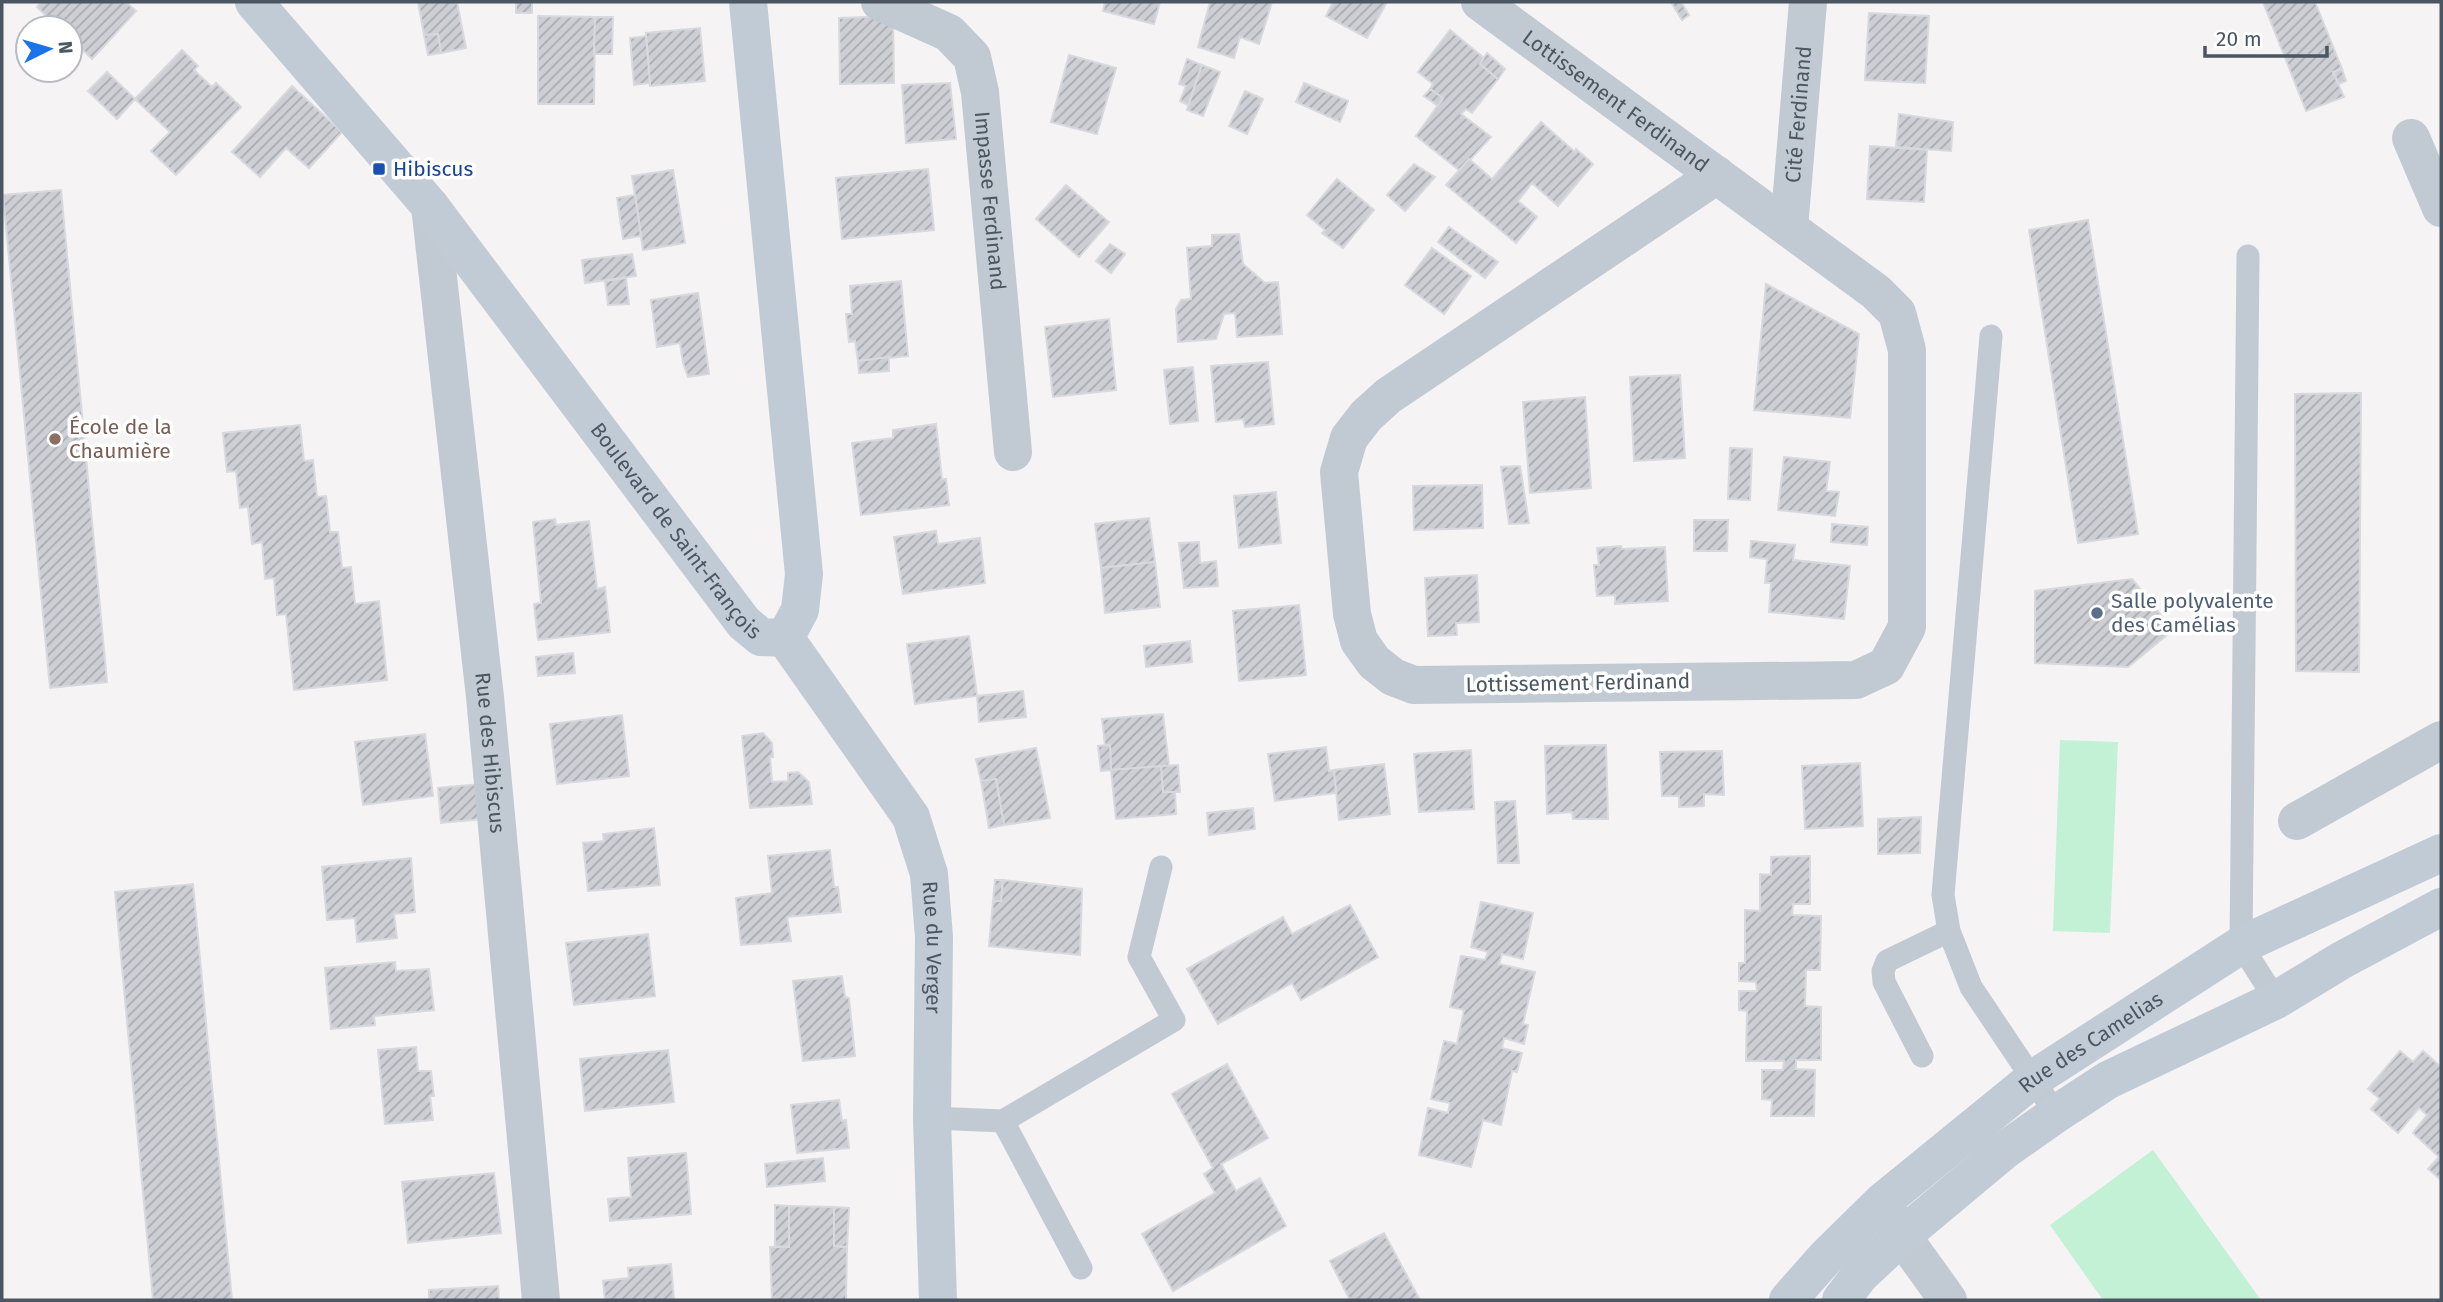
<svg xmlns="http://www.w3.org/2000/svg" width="2443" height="1302" font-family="'Fira Sans',sans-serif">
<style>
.green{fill:#c3f1d5}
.building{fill:url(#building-hatch);stroke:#d7d9de;stroke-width:2}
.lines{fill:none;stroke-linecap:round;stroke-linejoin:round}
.lane{stroke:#c1cad2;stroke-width:23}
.street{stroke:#c1cad2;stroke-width:38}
.secondary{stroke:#c1cbd6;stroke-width:38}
.transit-dot{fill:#1a4fb4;stroke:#fff;stroke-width:2.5}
.education-dot{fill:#8d6e63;stroke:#fff;stroke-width:2.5}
.service-dot{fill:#5c6f8a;stroke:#fff;stroke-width:2.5}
.labels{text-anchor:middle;stroke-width:7;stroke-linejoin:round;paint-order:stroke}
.street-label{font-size:21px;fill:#4a5661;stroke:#fff}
.transit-label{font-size:21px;fill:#164399;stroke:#fff;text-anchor:start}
.education-label{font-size:21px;fill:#785e54;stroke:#fff;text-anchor:start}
.service-label{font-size:21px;fill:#4e5e75;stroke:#fff;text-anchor:start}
</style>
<defs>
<pattern id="building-hatch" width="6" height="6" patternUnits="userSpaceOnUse" patternTransform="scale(1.75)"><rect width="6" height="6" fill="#cdcfd5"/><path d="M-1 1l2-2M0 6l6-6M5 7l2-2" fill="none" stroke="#a8abb0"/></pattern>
</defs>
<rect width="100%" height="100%" fill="#f5f3f3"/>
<g class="green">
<path d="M2060 740 2118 742 2110 933 2053 931Z"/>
<path d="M2153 1150 2261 1300H2103L2050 1225Z"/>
</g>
<g class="building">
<path d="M42 2H126L136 11 92 59 70 38V28H59L37 7Z"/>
<path d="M418 2H457L466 48 441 53 438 34 424 35Z"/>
<rect x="516" y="2" width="16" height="11"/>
<path d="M1105 2H1160L1154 24 1103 11Z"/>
<path d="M1210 2H1272L1259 44 1240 37 1234 58 1198 47Z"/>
<path d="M1333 2H1387L1367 38 1326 16Z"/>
<path d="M1671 2H1681L1689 15 1682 20Z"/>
<path d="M2263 2H2315L2342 69 2333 72 2344 97 2306 111Z"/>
<path d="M1869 13 1929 16 1925 83 1865 80Z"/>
<path d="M538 16 595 17 594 104H538Z"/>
<path d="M893 16 894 83 840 84 839 18Z"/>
<path d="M595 17H613L612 54H594Z"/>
<path d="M700 28 705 81 650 86 646 33Z"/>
<path d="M1450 30 1484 58 1480 64 1498 79 1472 113 1466 109 1461 114 1491 137 1460 171 1416 136 1443 98 1430 89 1433 84 1418 72Z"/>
<path d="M438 34 441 53 428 55 424 35Z"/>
<path d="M646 36 650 83 634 85 630 38Z"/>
<path d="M182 50 198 66 194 70 212 87 216 83 241 107 176 175 151 151 170 132 135 99Z"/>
<path d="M1487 53 1505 69 1498 79 1480 64Z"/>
<path d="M1069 55 1116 68 1097 134 1051 122Z"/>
<path d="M1187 59 1202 65 1188 105 1180 101 1186 86 1179 84Z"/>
<path d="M1202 65 1220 72 1203 116 1187 110Z"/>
<path d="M2342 69 2346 81 2339 84 2333 72Z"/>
<path d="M107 72 135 99 117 119 88 91Z"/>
<path d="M950 83 956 139 906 143 902 85Z"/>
<path d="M1304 83 1348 101 1340 122 1296 102Z"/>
<path d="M292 86 342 132 309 168 286 148 260 177 232 152Z"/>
<path d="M1430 89 1443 98 1438 106 1424 96Z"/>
<path d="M1245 91 1263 99 1247 134 1229 126Z"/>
<path d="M1899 114 1953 122 1951 151 1896 147Z"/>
<path d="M1541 122 1575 152 1576 149 1593 164 1558 206 1532 183 1518 201 1537 217 1516 243 1446 185 1469 159 1492 179Z"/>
<path d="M1870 146 1927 150 1924 202 1867 199Z"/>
<path d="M1414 164 1435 177 1405 211 1387 195Z"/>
<path d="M928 169 934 230 842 239 836 178Z"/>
<path d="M673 170 685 243 643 250 632 176Z"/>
<path d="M1337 179 1374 210 1343 248 1322 233 1325 230 1307 215Z"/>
<path d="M1066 185 1109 222 1079 257 1036 219Z"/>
<path d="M61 190 107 682 50 688 3 195Z"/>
<path d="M635 195 641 236 623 239 617 198Z"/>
<path d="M2088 220 2138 534 2078 543 2029 230Z"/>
<path d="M1449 227 1498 262 1485 278 1438 242Z"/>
<path d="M1239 234 1243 264 1265 283 1278 282 1282 334 1237 337 1235 313 1224 314 1216 339 1178 342 1176 309 1181 300 1191 299 1187 248 1212 246V235Z"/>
<path d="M1110 244 1125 254 1111 273 1096 261Z"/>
<path d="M1432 248 1471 276 1444 314 1405 285Z"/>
<path d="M632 254 636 276 585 283 582 260Z"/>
<path d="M626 278 629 304 608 305 605 281Z"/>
<path d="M901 281 908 356 858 361 855 341 849 342 846 314H852L850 286Z"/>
<path d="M1766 284 1859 334 1850 418 1754 410Z"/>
<path d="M698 293 709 374 688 377 683 363 680 343 657 347 651 300Z"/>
<path d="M1109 319 1116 390 1053 397 1045 327Z"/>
<path d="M889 357V371L859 373 858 361Z"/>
<path d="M1268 362 1274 424 1245 427 1243 419 1216 422 1211 366Z"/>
<path d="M1193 367 1198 421 1170 424 1164 370Z"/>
<path d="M1680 375 1685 458 1634 461 1630 377Z"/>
<path d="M2361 393 2359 672 2296 671 2295 394Z"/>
<path d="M1585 397 1591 488 1530 493 1523 402Z"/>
<path d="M936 424 942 479H946L949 505 861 515 852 443 893 438V430Z"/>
<path d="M300 425 304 461 313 460 317 497 326 496 330 532H338L342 568 351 567 355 604 379 601 387 680 294 690 286 614 277 615 274 578 265 579 262 542 252 544 248 507 240 508 236 471 227 472 223 433Z"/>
<path d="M1730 448 1752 449 1750 500 1728 499Z"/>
<path d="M1784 457 1830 462 1826 491 1839 492 1835 516 1778 510Z"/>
<path d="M1520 466 1529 523 1509 524 1501 467Z"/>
<path d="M1482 485 1483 528 1414 530 1413 486Z"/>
<path d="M1276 492 1281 543 1239 548 1234 496Z"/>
<path d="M1149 518 1155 562 1101 568 1095 524Z"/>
<path d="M555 519 556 525 589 521 597 589 605 587 610 632 538 640 534 604 541 603 533 522Z"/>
<path d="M1694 520H1728L1727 551H1694Z"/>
<path d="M1832 524 1868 527 1867 545 1831 542Z"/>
<path d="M936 531 938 544 980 538 985 583 903 594 894 537Z"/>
<path d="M1751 541 1795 545 1793 560 1850 566 1844 619 1769 612 1771 583H1765L1767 559 1750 557Z"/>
<path d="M1199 542 1200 563 1216 561 1218 586 1184 588 1179 543Z"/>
<path d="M1621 546 1622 549 1665 547 1668 601 1615 604V595L1597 596 1594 565H1599L1597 548Z"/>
<path d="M1155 562 1160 607 1105 613 1101 568Z"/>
<path d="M1477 575 1479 622 1456 623 1457 635 1428 636 1425 578Z"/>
<path d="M2132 579 2173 630 2128 667 2035 663V591Z"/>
<path d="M1299 605 1306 675 1239 681 1233 611Z"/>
<path d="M969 636 977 696 915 704 907 644Z"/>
<path d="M1190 641 1192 662 1146 667 1144 646Z"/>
<path d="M573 653 575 673 538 676 536 657Z"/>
<path d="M1023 691 1026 717 979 722 977 696Z"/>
<path d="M1163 714 1169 766 1111 770 1110 745 1105 746 1102 719Z"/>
<path d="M622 715 629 776 557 784 550 724Z"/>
<path d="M763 733 772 743 773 757H770L772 782 788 781V773L798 772 809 782 812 804 750 808 742 736Z"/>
<path d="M425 734 433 796 363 805 355 742Z"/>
<path d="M1110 745 1111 770 1101 771 1098 746Z"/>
<path d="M1606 745 1608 819H1573L1572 812 1547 814 1545 746Z"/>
<path d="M1326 747 1329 771 1334 770 1336 793 1275 801 1268 754Z"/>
<path d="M1036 748 1050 818 1004 825 996 779 981 781 976 759Z"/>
<path d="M1471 750 1474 809 1419 812 1414 754Z"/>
<path d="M1722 751 1724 795 1704 794V806L1679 807V796H1662L1660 752Z"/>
<path d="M1860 763 1863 826 1805 829 1802 766Z"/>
<path d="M1384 764 1390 814 1339 820 1334 770Z"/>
<path d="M1178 765 1180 792H1163L1161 766Z"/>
<path d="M1161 766 1163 792H1175L1176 814 1116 819 1111 770Z"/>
<path d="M996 779 1004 825 989 828 981 781Z"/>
<path d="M479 784 482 819 441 823 438 788Z"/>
<path d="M1515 801 1519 863H1498L1495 802Z"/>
<path d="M1253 808 1255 829 1209 835 1207 813Z"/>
<path d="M1921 817 1920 853 1878 854V819Z"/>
<path d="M654 828 660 885 588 891 583 843 604 841 603 834Z"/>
<path d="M830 850 834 887H838L841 912 787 917 791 941 741 945 736 898 772 893 768 856Z"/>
<path d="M1810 856V904H1793L1792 915 1821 916 1820 970H1806L1805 1006 1821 1007V1060H1796V1069L1815 1070 1814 1116H1771L1772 1100 1762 1099V1070H1783L1784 1061H1746L1747 1011 1739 1010V991H1757L1756 982 1739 981V963H1745V910L1760 911V874L1771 875V857Z"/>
<path d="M411 858 415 912 394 914 397 938 357 942 355 918 327 920 322 867Z"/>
<path d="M995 880H1003L1001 901H993Z"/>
<path d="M1003 880 1082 889 1080 955 989 946 993 901H1001Z"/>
<path d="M193 884 232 1300H153L115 892Z"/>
<path d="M1481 902 1533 913 1523 959 1502 954 1499 964 1535 972 1523 1024 1528 1025 1524 1044 1504 1038 1502 1048 1522 1053 1517 1072 1512 1071 1501 1125 1483 1120 1471 1167 1419 1155 1428 1108 1448 1113 1450 1103 1431 1099 1444 1041 1457 1044 1464 1010 1450 1007 1461 956 1485 960 1488 952 1471 947Z"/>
<path d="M1350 905 1378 957 1301 1000 1292 983 1218 1024 1187 969 1283 917 1292 934Z"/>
<path d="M648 934 655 996 574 1005 566 943Z"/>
<path d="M395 962 396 971 429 969 434 1010 374 1016 375 1025 331 1029 325 968Z"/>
<path d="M842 976 845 997 849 998 855 1056 803 1061 793 981Z"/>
<path d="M416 1047 418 1071H431L434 1096H430L433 1120 385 1124 378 1050Z"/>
<path d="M668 1050 674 1102 585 1111 580 1059Z"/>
<path d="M2400 1051 2413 1062 2423 1051 2441 1067V1180L2428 1169 2439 1157 2413 1133 2427 1115 2419 1108 2398 1133 2371 1109 2380 1099 2368 1089Z"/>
<path d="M1227 1064 1268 1138 1221 1164 1236 1191 1260 1178 1286 1226 1173 1291 1142 1234 1215 1193 1204 1174 1213 1168 1172 1094Z"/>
<path d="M839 1100 842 1121 846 1120 849 1148 797 1153 791 1105Z"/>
<path d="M686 1153 691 1214 610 1221 608 1199 631 1197 628 1158Z"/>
<path d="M823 1158 825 1181 767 1187 765 1164Z"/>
<path d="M494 1173 501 1233 408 1243 402 1182Z"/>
<path d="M775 1205 789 1206V1247L775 1246Z"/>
<path d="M789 1206 834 1207V1246L847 1247 846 1300H772L770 1247H789Z"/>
<path d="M834 1207 849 1208 847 1247 834 1246Z"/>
<path d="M1384 1233 1420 1300H1350L1330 1261Z"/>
<path d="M671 1264 674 1300H605L603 1281 629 1278 628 1268Z"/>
<path d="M498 1286 499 1300H429V1290Z"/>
</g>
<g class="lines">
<g class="lane">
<path d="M2248 256 2241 945 2276 1000"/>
<path d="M1991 336 1943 895 1949 931 1971 987 2056 1114"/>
<path d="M1922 1056 1884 982 1883 971 1887 961 1949 931"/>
<path d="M932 1118 1003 1121 1174 1020 1139 957 1161 867"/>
<path d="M1003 1121 1081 1268"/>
</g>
<g class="street">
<path id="s1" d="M880 2 949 33 972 57 980 92 1013 452"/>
<path id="s2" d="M1480 2 1876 292 1897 313 1907 350V627L1886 666 1856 680 1414 685 1393 677 1374 662 1359 641 1352 614 1339 472 1349 438 1366 416 1388 396 1717 175"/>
<path d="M2411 138 2441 208"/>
<path id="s3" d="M430 206 485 697 541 1300"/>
<path id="s4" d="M1789 228 1808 2"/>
<path d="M2297 821 2441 740"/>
<path d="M1886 1209 1902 1236 1948 1300"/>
</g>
<g class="secondary">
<path id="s5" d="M254 2 430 206 744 623 761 637 785 638 800 610 804 574 748 2"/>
<path id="s6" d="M785 638 911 817 929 874 934 937 932 1118 938 1300"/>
<path id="s7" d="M1788 1300 1826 1257 1882 1202 2033 1079 2241 945 2441 853"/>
<path d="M1841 1300 1860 1275 1902 1236 2005 1150 2056 1114 2108 1080 2276 1000 2342 960 2441 907"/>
</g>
</g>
<rect class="transit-dot" x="372" y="162" width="14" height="14" rx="3.5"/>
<circle class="education-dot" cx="55" cy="439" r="7"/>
<circle class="service-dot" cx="2097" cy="613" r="7"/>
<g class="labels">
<g class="street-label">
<text dy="7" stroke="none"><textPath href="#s2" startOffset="168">Lottissement Ferdinand</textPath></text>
<text dy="7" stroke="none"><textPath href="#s4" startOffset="114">Cité Ferdinand</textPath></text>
<text dy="7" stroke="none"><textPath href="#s1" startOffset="254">Impasse Ferdinand</textPath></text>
<text dy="7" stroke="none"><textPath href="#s5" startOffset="677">Boulevard de Saint-François</textPath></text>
<text transform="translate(1578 683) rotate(-1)" y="7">Lottissement Ferdinand</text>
<text dy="7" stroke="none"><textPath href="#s3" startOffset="550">Rue des Hibiscus</textPath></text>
<text dy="7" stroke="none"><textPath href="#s6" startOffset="352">Rue du Verger</textPath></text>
<text dy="7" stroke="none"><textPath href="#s7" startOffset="399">Rue des Camelias</textPath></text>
</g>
<g class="transit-label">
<text x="393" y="176">Hibiscus</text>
</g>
<g class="education-label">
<text x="69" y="434">École de la<tspan x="69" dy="24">Chaumière</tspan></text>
</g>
<g class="service-label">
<text x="2111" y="608">Salle polyvalente<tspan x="2111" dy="24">des Camélias</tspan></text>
</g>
</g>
<rect width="2443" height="1302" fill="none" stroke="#4a5661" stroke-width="7"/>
<g transform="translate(49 49) rotate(85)"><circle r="33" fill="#ffffff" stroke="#b7bbc0" stroke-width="2"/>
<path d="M0-5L12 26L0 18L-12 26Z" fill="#1a73e8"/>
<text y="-10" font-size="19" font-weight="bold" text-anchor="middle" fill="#4a5661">N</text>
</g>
<path d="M2205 46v10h122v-10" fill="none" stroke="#4a5661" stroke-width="3.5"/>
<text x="2216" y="46" font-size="21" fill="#4a5661" stroke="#ffffff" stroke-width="5" paint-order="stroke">20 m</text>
</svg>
